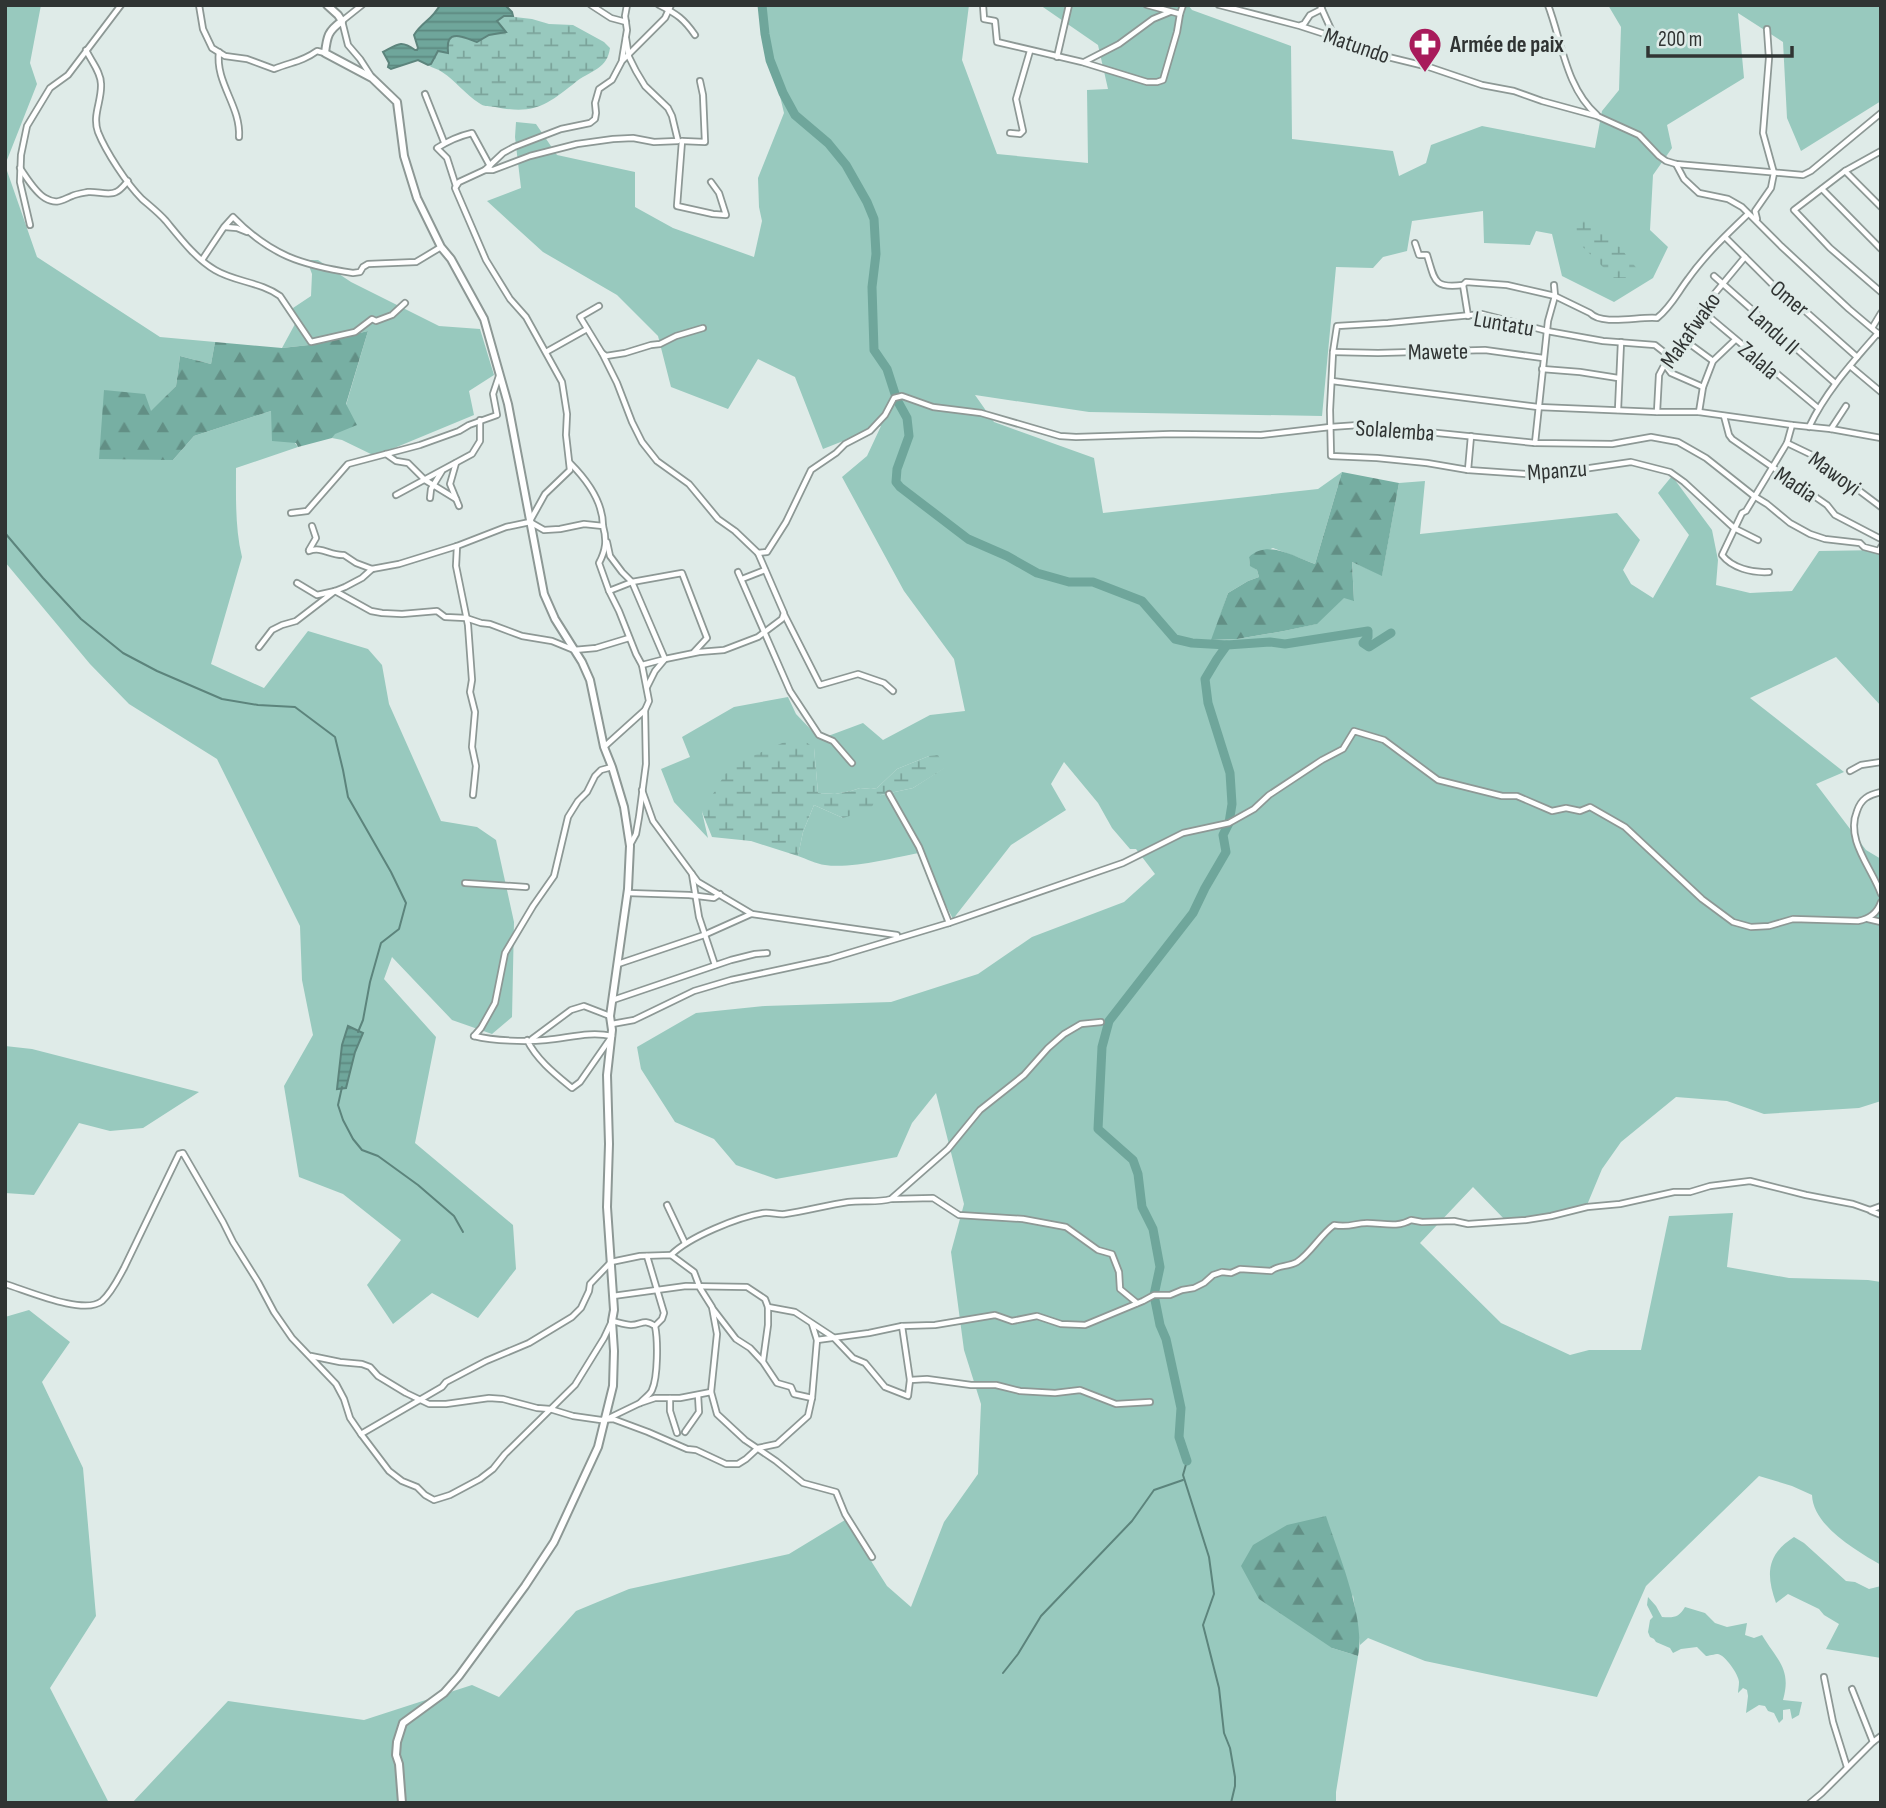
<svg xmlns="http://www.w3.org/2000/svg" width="1886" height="1808" font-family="'Sofia Sans Condensed',sans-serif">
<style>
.green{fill:#98c9be}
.forest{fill:url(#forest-firs)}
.wetland{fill:url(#wetland-marsh)}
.water{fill:url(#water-rules);stroke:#5c847c;stroke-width:2}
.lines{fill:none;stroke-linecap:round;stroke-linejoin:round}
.stream{stroke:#5c847c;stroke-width:2}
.river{stroke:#6fa69b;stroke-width:9}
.street-casing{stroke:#8d9895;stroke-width:8}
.secondary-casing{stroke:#8d9895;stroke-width:10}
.street{stroke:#fff;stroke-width:4.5}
.secondary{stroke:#fff;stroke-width:6}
.labels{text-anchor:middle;stroke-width:7;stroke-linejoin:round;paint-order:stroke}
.poi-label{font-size:23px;font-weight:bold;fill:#303433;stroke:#dfebe8;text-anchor:start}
.street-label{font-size:23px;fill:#303433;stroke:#dfebe8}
</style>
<defs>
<pattern id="forest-firs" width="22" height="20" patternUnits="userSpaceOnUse" patternTransform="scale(1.75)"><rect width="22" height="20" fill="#77afa3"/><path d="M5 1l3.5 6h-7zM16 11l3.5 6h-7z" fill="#628f85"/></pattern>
<pattern id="wetland-marsh" width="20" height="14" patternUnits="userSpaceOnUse" patternTransform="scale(1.75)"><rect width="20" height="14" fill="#98c9be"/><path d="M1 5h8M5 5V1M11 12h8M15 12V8" fill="none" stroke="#7ca49b"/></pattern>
<pattern id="water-rules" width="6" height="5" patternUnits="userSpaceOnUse" patternTransform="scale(1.75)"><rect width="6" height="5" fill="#6fa69b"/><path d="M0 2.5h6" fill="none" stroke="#5c887f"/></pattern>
</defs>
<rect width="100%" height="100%" fill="#dfebe8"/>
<g class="green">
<path d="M5 5H41L30 63 37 84 5 165 37 257 160 337 215 342 211 364 180 356 176 386 151 412 104 390 173 460 194 436 271 411 298 447 236 468C236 498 235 528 242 557L211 664 264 688 308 631 368 649 382 665 389 704 441 821 477 827 496 840 514 922 512 1017 492 1034 452 1020 392 957 384 979 436 1037 415 1143 513 1225 516 1269 478 1318 432 1293 393 1324 367 1285 401 1240 343 1194 299 1177 284 1086 313 1035 302 980 300 926 217 759 129 704 90 664 5 562Z"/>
<path d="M764 5H969L962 60 997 154 1088 163 1087 90 1108 89 1098 45 1040 5H1188L1192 10 1291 46 1292 139 1393 151 1399 176 1426 163 1431 145 1482 126 1595 148 1602 111 1619 90 1621 27 1608 5H1881V101L1801 151 1787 118 1783 42 1738 13 1744 78 1667 125 1672 148 1653 175 1650 230 1668 247 1653 278 1614 302 1562 276 1552 234 1536 231 1530 245 1484 243 1483 211 1412 221 1407 251 1383 257 1373 268 1336 267 1322 416 1089 412 975 395 994 422 1094 458 1103 513 1318 489 1342 472 1315 564 1273 548 1249 557 1250 565 1257 570 1259 577 1248 581 1228 593 1212 640 1237 639 1284 631 1316 624 1344 597 1354 600 1352 562 1382 575 1399 483 1425 481 1420 534 1617 513 1640 540 1623 570 1631 584 1653 598 1689 535 1658 493 1672 476 1712 530 1718 560 1716 585 1750 593 1792 591 1819 551 1881 550V706L1836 657 1750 698 1844 772 1816 784 1866 850 1881 859V1101L1859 1108 1764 1114 1727 1101 1676 1097 1621 1142 1602 1169 1587 1205 1509 1224 1473 1187 1420 1243 1501 1323 1570 1355 1589 1350H1641L1669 1216 1733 1213 1727 1267 1789 1278 1868 1280 1881 1282V1565C1857 1551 1813 1526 1812 1495L1792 1486 1759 1476 1646 1586 1597 1697 1425 1661 1368 1638 1360 1645 1353 1595 1332 1648 1358 1656 1336 1792V1803H132L228 1701 364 1720 472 1685 499 1697 576 1611 629 1589 789 1554 845 1520 887 1586 911 1607 944 1522 978 1474 981 1404 964 1350 951 1252 964 1204 936 1093 912 1123 897 1157 776 1179 736 1165 714 1139 675 1122 641 1069 637 1047 696 1013 765 1006 891 1002 978 974 1032 937 1124 902 1155 874 1136 849H1130L1112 828 1098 803 1064 762 1051 784 1066 810 1011 845 953 919 919 853C893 858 850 869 825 865 816 864 807 859 798 856L803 832 814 805 843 818 881 795 913 788 944 768 929 756 897 769 877 788 871 789 860 788 851 791 835 794 818 793 814 748 702 812 708 838 674 802 661 769 690 757 682 737 734 707 788 697 796 714 820 739 863 723 883 740 930 715 965 711 954 659 904 591 842 477 867 456 881 426 823 449 795 377 758 359 728 409 671 387 658 336 617 295 543 252 487 201 521 188 515 137 516 122 536 124 557 155 635 172V207L673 228 754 257 762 221 759 207 758 178 784 113 767 42Z"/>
<path d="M311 260H318L351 282 439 326 480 329 494 375 469 391 474 415 375 456 342 440 332 438 346 405 368 331 309 345 282 348 295 324 293 308 311 296 312 274 309 266Z"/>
<path d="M5 1046 32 1049 199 1092 143 1128 110 1131 79 1123 34 1195 5 1193Z"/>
<path d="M29 1310 70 1342 42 1382 83 1468 96 1616 50 1688 109 1803H6L5 1317Z"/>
<path d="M1794 1537 1804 1543 1846 1581 1855 1582 1869 1589 1881 1586V1658L1826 1649 1839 1624 1824 1615 1819 1609 1788 1594 1776 1603C1766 1575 1766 1555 1794 1537Z"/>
<path d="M1648 1597 1656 1606 1662 1617C1675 1618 1679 1617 1685 1607L1705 1613 1715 1623 1727 1627 1747 1623 1745 1635 1754 1638 1762 1635C1777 1660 1792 1669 1783 1700L1802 1702 1799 1715 1792 1719 1790 1709 1783 1710V1719L1779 1723 1774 1713 1768 1711 1765 1706 1759 1705 1746 1713 1748 1696 1747 1690 1743 1688 1738 1693C1738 1690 1739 1686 1739 1682 1739 1675 1725 1655 1718 1654 1715 1654 1708 1656 1706 1656L1697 1647 1681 1649 1673 1653 1670 1648 1656 1642 1654 1639 1650 1637 1648 1632 1650 1620 1653 1617 1647 1605Z"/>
</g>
<g class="forest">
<path d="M368 331 346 404 357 425 335 434 332 438 298 447 296 443 272 441 271 411 194 436 173 460 99 459 104 390 145 394 151 411 176 386 180 356 211 364 215 342 282 348 309 345Z"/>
<path d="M1342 472 1399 483 1382 576 1352 562 1354 601 1344 598 1317 624 1284 631 1237 639 1211 640 1228 593 1248 581 1259 577 1257 570 1250 566 1249 557C1268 539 1294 557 1315 564Z"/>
<path d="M1326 1516C1338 1553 1366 1619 1358 1656L1332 1648 1259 1599 1241 1566 1253 1545 1287 1525Z"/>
</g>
<g class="wetland">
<path d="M505 16 532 19 549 24 573 25 604 42 610 48C607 69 592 70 577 81 547 105 535 115 495 107 489 106 484 107 479 103 466 95 456 81 442 72 438 69 432 68 428 65L431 63 439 51 448 53C448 49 447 44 449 40 454 32 470 40 477 42L489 35 506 32 497 21Z"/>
<path d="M1588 215 1619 246 1638 270 1628 278H1614L1581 245 1566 222Z"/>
<path d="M798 736 814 748 818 793 835 794 851 791 860 788 871 789 877 788 897 769 929 756 938 755 945 768 913 788 881 795 869 810 843 818 814 805 803 832 798 856 751 841 712 837 702 812 730 766Z"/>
</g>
<g class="water">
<path d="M440 5H505L512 12 513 16H504L497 21 506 32 489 35 477 42C470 40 454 31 449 40 447 44 448 49 448 53L438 51 431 64 428 65 418 60 391 69 388 67 389 63 383 52C398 44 401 40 415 50H417L418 48 414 35C422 22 432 20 440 5Z"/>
<path d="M348 1026 363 1033 355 1052 346 1088 337 1089 342 1045Z"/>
</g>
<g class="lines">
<g class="stream">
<path d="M5 533 43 578 81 619 123 653 157 671 222 699 258 705 295 707 335 737 343 770 348 797 391 872 406 903 399 929 381 943 370 982 363 1020 358 1032"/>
<path d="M342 1087 338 1105 343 1120 353 1139 362 1150 378 1156 418 1185 454 1216 463 1232"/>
<path d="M1187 1461 1183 1475 1209 1557 1214 1594 1203 1625 1219 1688 1224 1733 1230 1748 1235 1777V1786L1231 1803"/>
<path d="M1003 1673 1018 1654 1041 1616 1132 1521 1154 1490 1183 1480"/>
</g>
<g class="river">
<path d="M762 5 765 34 770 60 783 93 795 115 828 143 846 165 867 202 874 219 876 254 872 287 874 350 887 369 897 400 907 418 909 436 897 469 896 482 900 487 968 539 1007 556 1037 573 1069 582H1093L1142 601 1175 639 1192 643 1227 645 1270 642 1285 644 1368 631V637L1363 643 1369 647 1391 633"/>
<path d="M1187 1461 1179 1437 1181 1408 1178 1394 1166 1339 1160 1325 1154 1295 1160 1267 1153 1229 1142 1207 1138 1174 1133 1160 1098 1129 1102 1047 1109 1021 1193 913 1205 888 1226 852 1223 835 1229 823 1232 804 1230 773 1208 703 1205 679 1217 659 1227 645"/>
</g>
<defs>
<g id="street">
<path d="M199 5 203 29 212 48 225 56 247 59 274 69C291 62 302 62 317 51L325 53"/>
<path d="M362 5 342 21 348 45 360 59 371 76"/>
<path d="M591 5 611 18 626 22"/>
<path d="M659 5C677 14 684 19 695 35"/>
<path d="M983 5 984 19 995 21 997 42 1082 62 1147 82H1157L1163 80 1177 32 1180 14"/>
<path d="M1147 5 1180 14 1183 5"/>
<path d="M1219 5 1300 26 1334 37 1384 56 1429 67 1482 85 1514 91 1542 101 1597 116 1639 135 1659 156 1666 161 1676 164 1803 175 1811 171 1881 113"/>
<path d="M1320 5 1334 36"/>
<path d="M1548 5C1562 42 1566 88 1597 115"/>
<path d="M1301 25 1304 24 1310 15 1322 9"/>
<path d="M86 50C91 61 101 72 101 84 102 101 92 115 98 132 106 152 127 184 142 199 150 206 159 213 166 221 180 238 196 259 215 270 235 282 261 282 280 296L311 342 355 332 372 319 376 321 392 315 405 303"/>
<path d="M219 52C215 83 241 106 239 137"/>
<path d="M1057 57 1069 5"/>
<path d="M622 60 627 30 625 16 627 5"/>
<path d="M1084 62 1119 44 1153 19 1170 12"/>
<path d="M425 94 444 142"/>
<path d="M1010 133 1020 134 1023 131 1016 99 1030 51"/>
<path d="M682 141 677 206 713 214 726 215 719 193 711 182"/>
<path d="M682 141 705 142 703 95 700 81"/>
<path d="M1881 151 1845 171 1794 210 1830 248 1881 292"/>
<path d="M1676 164 1684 179 1699 193 1728 199 1742 207 1781 246 1849 309 1881 336"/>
<path d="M20 168C27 178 35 192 45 198 57 205 62 200 72 196 76 194 83 193 88 192 97 191 109 196 116 192 121 190 125 184 128 181"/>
<path d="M485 170H493L530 156 577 144 613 139 633 138 654 142 678 141 672 116 668 108 645 86 636 71 629 57 626 38"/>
<path d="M1845 171 1881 207"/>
<path d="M456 186 447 158 437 148C448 141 459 136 472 133L490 166"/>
<path d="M1822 189 1881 249"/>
<path d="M1757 219 1755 211 1771 188 1774 173 1763 133 1769 58 1767 29"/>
<path d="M30 225 20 182 21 155 27 126 50 88 68 75 121 5"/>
<path d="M225 227 237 228 247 232"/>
<path d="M1725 237 1787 299 1804 310 1857 357"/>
<path d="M1415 243 1419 255H1427C1435 280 1433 289 1463 285"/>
<path d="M202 260 224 227 233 217C270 255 301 265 353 273L360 272 363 267 368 264 416 262 441 247"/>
<path d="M1714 276 1835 383"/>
<path d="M599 306 580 317 602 353 617 383 632 422 642 442 657 461 689 484 718 519 735 531 758 553 784 613 782 619 758 637 724 650 699 652 665 659 642 665"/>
<path d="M1701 310 1818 408"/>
<path d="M1468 316 1463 285 1466 282 1507 285 1555 296 1590 313C1602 326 1640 316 1657 318 1671 307 1678 292 1688 279 1705 255 1727 234 1748 214"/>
<path d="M1872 328 1881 313"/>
<path d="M1683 339 1713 361"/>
<path d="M546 352 587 329"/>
<path d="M1333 352 1378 353 1485 350 1543 358"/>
<path d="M602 353 606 356 625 353 651 345 660 344 676 336 703 328"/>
<path d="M1669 356 1655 345 1603 341 1547 331 1482 314 1388 323 1337 326 1333 352 1330 410 1331 456 1377 458 1427 463 1468 470 1542 475 1631 462 1670 472 1684 482 1734 528 1758 540"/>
<path d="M1665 365 1671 373 1703 387"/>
<path d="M1850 366 1881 392"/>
<path d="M1542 369 1580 372 1618 378"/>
<path d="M1332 381 1538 407 1657 412H1699L1792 425 1831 429 1881 438"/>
<path d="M1618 410 1621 342"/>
<path d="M1657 412 1659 375 1669 356 1683 339 1701 310 1745 257"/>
<path d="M1699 412 1703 387 1713 361 1735 340"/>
<path d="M1724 416 1729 435 1732 439 1827 505 1835 515 1881 539"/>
<path d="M1809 427C1826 391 1852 363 1878 333"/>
<path d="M1831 429 1846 406"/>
<path d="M1535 443 1548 321 1555 296 1554 285"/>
<path d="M1787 443 1812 455 1881 507"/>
<path d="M386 454 396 461 408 463 425 480 456 499"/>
<path d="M456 463 450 484 459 506"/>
<path d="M570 463C587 480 603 501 603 526"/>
<path d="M1468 470 1471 436"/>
<path d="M396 495 472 454 480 441V420"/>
<path d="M430 498 431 489 442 471"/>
<path d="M291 513 307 511 348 464 420 445 459 431 469 425 497 415 493 394 499 376"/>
<path d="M530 521 545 494 570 470 566 435 567 414 562 382 526 317 510 299 486 260 455 188 459 182 485 170 503 153 514 147 561 129 590 123 595 119 596 113 595 103 599 89 612 80 622 61 665 18 671 5"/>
<path d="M607 542 610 556 622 572 632 582 665 659 655 671 647 687"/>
<path d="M457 546 456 566 468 625 472 680 470 692 475 712 472 747 476 766 473 795"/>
<path d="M309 550 316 538 312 526"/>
<path d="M309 551C322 546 330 556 344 555L356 563 372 569"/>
<path d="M758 553 767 552 786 522 811 470 836 453 845 444 870 431 885 415 894 398 902 396 933 407 981 413 1060 436 1076 437 1171 434 1261 435 1330 427 1359 425 1535 443 1612 444 1651 437 1678 442 1706 458 1754 496 1767 504 1790 523 1810 534 1825 539 1860 543 1864 547 1879 551 1881 547"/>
<path d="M738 572 790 691 819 735 833 741 852 763"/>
<path d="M1769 572C1752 573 1732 568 1722 555L1742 513 1746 511 1787 443 1792 425"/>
<path d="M742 579 765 570"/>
<path d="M335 591 345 587 362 578 372 569 399 564 457 546 506 527 530 522 544 530 560 529 584 524 603 526C607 540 606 550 599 563L609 591 632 582 682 573 707 638 694 652"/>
<path d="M335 591 371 611 382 613 402 614 437 611 445 617 466 618 481 623 490 624 522 636 552 641 574 650 596 648 629 638"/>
<path d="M609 591 619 611 636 654 642 665 649 701 645 710 646 764 639 817 636 834 630 845"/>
<path d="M784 614 820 685 858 674 884 683 893 691"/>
<path d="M259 647 272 630 282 625 296 621 335 591 317 595 297 583"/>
<path d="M604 747 645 710"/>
<path d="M1850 771 1861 765 1881 762"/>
<path d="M642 790 653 821 698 882 752 914 897 935"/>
<path d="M1881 792C1868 795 1861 799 1857 811 1845 840 1872 868 1881 894"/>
<path d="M889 794 919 847 949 923"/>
<path d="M692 874 699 917 715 965"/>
<path d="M465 883 526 887"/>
<path d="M628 893 689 895 714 898 720 894"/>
<path d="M1868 919 1881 922"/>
<path d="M618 964 704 935 751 914"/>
<path d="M613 1000 731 960 755 954 767 953"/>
<path d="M612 1024 634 1020 694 991 731 980 829 959 949 923 1123 863 1183 833 1229 823 1254 809 1269 795 1322 760 1343 749 1354 731 1384 740 1438 780 1502 796H1517L1552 811 1566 808 1580 811 1590 807 1625 827 1702 899 1733 922 1751 927 1769 926 1793 919 1858 921C1869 919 1877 914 1881 902"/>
<path d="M474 1036 481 1028 495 1003 505 953 533 906 554 876 568 817 578 801 587 792 595 776 601 770 612 767"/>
<path d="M474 1036C494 1041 526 1042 546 1040 569 1038 589 1031 612 1036L580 1082 572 1088C555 1074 537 1060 527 1040"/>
<path d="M532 1039 571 1010 584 1006 610 1016"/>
<path d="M892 1199 933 1198 959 1215 1023 1219 1066 1227 1098 1250 1112 1254 1119 1272 1120 1289 1137 1303"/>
<path d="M667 1205 685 1243"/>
<path d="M1871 1211 1881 1215"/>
<path d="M671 1255C689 1237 738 1217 763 1213 771 1212 778 1215 785 1214 806 1211 827 1205 848 1202 863 1200 877 1203 891 1199L948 1149 980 1110 1024 1075 1048 1048 1064 1034 1081 1024 1101 1022"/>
<path d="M647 1256 664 1313 662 1319 655 1326"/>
<path d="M5 1284C26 1290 84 1316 102 1301 112 1292 118 1279 124 1268L179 1154 183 1153 223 1222 233 1242 258 1282 274 1312 292 1338 336 1384 344 1399 350 1418 361 1434 389 1471 402 1481 417 1487 425 1495 434 1500 450 1495 480 1479 493 1469 505 1454 575 1385 604 1338 612 1321C617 1322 625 1325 631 1325 642 1325 643 1318 655 1326 658 1340 658 1377 652 1390 650 1395 643 1399 640 1403"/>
<path d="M613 1296 686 1286 747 1287 765 1299 768 1307 795 1312 833 1337 853 1358 865 1363 885 1387 908 1396 910 1380 902 1326"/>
<path d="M713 1309 736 1339 750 1348 763 1362 777 1383 791 1387 794 1394 812 1398"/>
<path d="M817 1340 869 1333 902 1326 935 1325 995 1315 1012 1321 1037 1316 1061 1324 1085 1325 1143 1301 1154 1295H1170L1182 1290 1194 1288 1204 1283 1213 1275 1222 1272 1231 1273 1240 1269 1271 1271C1278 1265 1288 1267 1297 1262 1311 1253 1320 1235 1334 1225 1350 1228 1354 1223 1367 1223 1383 1223 1397 1228 1411 1220L1422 1222 1454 1221 1468 1224 1526 1220 1551 1216 1587 1207 1620 1204 1674 1192H1690L1710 1186 1750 1181 1806 1195 1853 1204 1870 1210 1881 1206"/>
<path d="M311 1356 340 1362 362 1364 370 1367 378 1376 406 1393 429 1404H446L489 1398 503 1399 537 1408 550 1409 573 1416 601 1420 613 1419 648 1432 687 1449 696 1450 726 1464H738L746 1459 758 1448 777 1444 808 1416 812 1398 817 1340 812 1324"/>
<path d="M763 1361 768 1325V1307"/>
<path d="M910 1380 927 1379 971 1385H996L1020 1391 1055 1393 1080 1390 1116 1404 1150 1402"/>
<path d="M670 1398V1411L677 1433"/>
<path d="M609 1418 640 1403 655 1398H680L711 1392"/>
<path d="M685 1432 699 1412 698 1395"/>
<path d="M361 1434 442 1387 446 1382 486 1361 529 1343 572 1317 581 1308 589 1291 590 1284 611 1262 640 1256 671 1255 694 1272 700 1288 712 1307 717 1334 711 1392 717 1414 745 1440 776 1461 803 1483 836 1492 845 1514 872 1557"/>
<path d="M1824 1677 1833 1722 1847 1767"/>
<path d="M1852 1689 1873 1742"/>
<path d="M1810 1803 1822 1793 1873 1742 1881 1736"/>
</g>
<path id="secondary" d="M327 5 338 15 342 21C328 31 327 36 325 53L372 78 397 102 404 156 417 198 441 247 451 259 484 319 508 404 544 594 555 619 582 662 590 680 604 747 612 767 624 807 630 846 628 889 610 1016 612 1030 607 1075 609 1144 607 1207 614 1310 612 1321 614 1351 613 1386 598 1447 554 1542 525 1586 459 1676 444 1693 403 1723 397 1742 396 1755 399 1764 402 1803"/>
</defs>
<use href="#street" class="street-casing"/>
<use href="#secondary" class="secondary-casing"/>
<use href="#street" class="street"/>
<use href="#secondary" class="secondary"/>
</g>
<defs>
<symbol id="pharmacy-pin" viewBox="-11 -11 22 30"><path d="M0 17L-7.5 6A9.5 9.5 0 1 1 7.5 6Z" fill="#a81b5b" stroke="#dfebe8"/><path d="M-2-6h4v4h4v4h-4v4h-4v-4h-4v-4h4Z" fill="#fff"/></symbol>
</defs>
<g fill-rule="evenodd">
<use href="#pharmacy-pin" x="1406" y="25" width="38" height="52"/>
</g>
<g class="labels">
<g class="poi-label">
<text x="1450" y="52">Armée de paix</text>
</g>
<g class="street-label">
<text transform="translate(1357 45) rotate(19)" y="8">Matundo</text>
<text transform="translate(1790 298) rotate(40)" y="8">Omer</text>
<text transform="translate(1504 323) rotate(10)" y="8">Luntatu</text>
<text transform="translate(1690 330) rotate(-55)" y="8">Makafwako</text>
<text transform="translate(1774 330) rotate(42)" y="8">Landu II</text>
<text transform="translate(1438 351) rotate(-1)" y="8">Mawete</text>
<text transform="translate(1759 360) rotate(40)" y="8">Zalala</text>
<text transform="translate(1395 430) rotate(4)" y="8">Solalemba</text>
<text transform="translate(1557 470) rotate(-4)" y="8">Mpanzu</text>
<text transform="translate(1835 473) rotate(36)" y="8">Mawoyi</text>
<text transform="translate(1796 484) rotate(34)" y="8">Madia</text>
</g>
</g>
<rect width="1886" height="1808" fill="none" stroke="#303433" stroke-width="14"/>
<path d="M1648 46v10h144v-10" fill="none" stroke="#303433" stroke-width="3.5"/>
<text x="1658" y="46" font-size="21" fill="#303433" stroke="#dfebe8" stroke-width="5" paint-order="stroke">200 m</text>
</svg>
